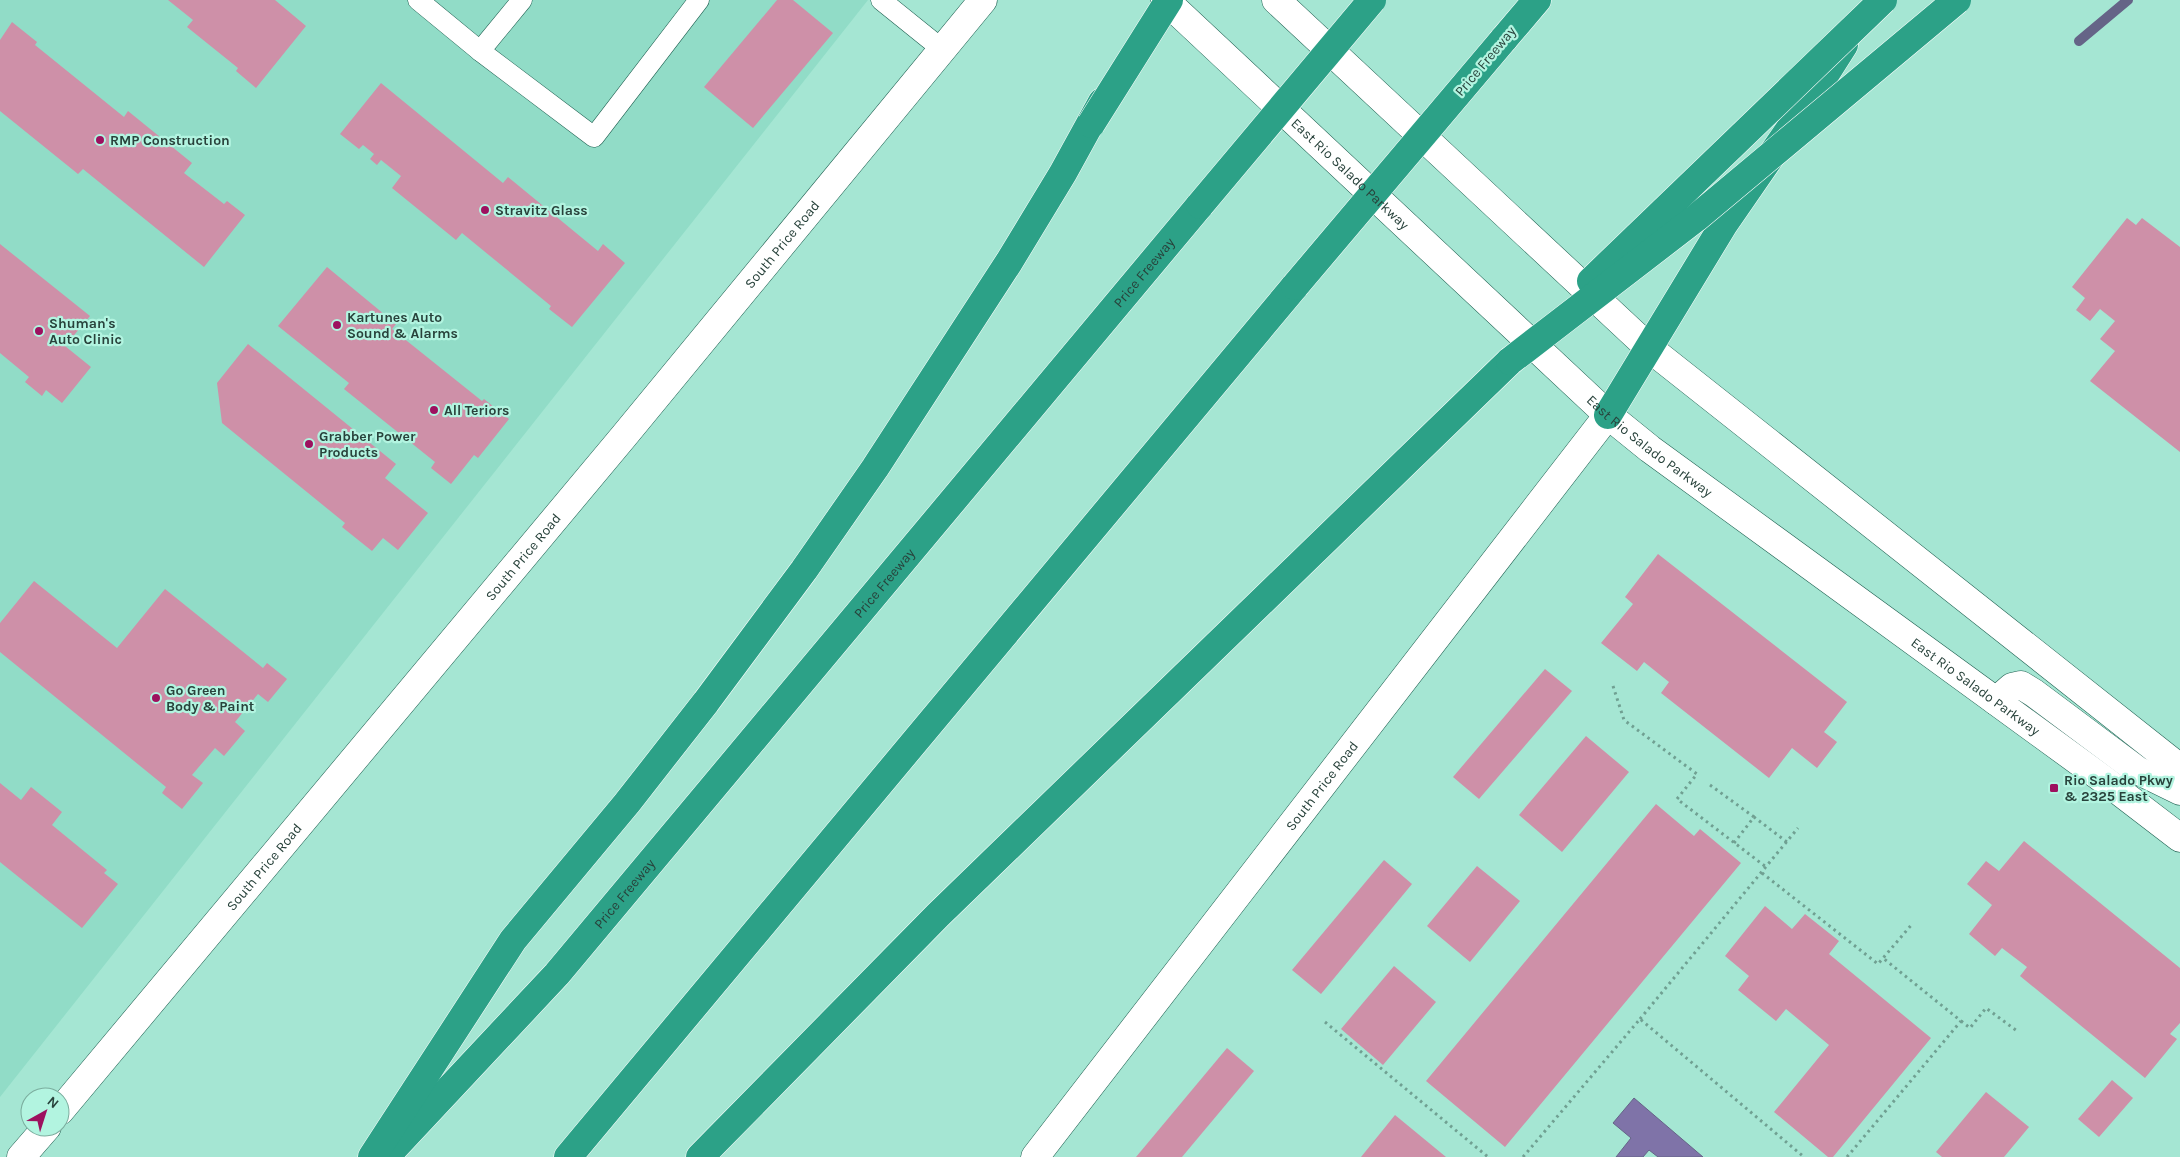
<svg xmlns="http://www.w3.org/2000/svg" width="2180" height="1157" font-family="Karla,sans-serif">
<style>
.built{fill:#91dcc7}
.water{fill:#7f73a8;stroke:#656487}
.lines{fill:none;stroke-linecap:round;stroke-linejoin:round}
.stream{stroke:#656487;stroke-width:10}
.building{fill:#ce90a8}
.service-casing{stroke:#1f6051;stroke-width:21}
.secondary-casing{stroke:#1f6051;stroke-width:29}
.motorway-casing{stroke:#fff;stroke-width:29}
.path{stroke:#70a092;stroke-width:3;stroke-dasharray:2.5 4;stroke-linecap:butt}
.service{stroke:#fff;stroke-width:20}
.secondary{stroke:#fff;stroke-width:28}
.motorway{stroke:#2ca187;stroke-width:28}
.motorway-bridge-casing{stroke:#fff;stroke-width:29;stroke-linecap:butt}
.motorway-bridge{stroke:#2ca187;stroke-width:28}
.poi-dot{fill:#9d115f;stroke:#b2f4e0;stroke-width:2}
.labels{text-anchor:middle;stroke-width:4.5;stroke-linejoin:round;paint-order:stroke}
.street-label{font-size:14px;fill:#28423b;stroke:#b2f4e0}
.poi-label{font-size:14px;font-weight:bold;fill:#28423b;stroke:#b2f4e0;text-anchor:start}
</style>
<rect width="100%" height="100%" fill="#a5e6d3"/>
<path class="built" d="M0 0H868L0 1097Z"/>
<path class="water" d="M1634 1098 1703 1157H1658L1649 1150 1643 1157H1616L1631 1138 1613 1123Z"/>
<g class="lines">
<path class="stream" d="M2079 41 2128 0"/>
</g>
<g class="building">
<path d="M168 0H275L306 26 256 88 236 71 238 68 187 27 193 20Z"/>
<path d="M777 0H793L833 33 753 128 704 87Z"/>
<path d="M12 22 37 42 35 45 124 117 128 111 192 163 184 173 224 204 227 201 245 215 204 267 83 169 78 174 0 111V40Z"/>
<path d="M381 83 503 183 508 177 598 251 603 244 625 263 572 327 549 309 551 306 462 233 456 240 392 188 401 176 381 160 377 165 370 159 374 154 363 145 359 149 340 134Z"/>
<path d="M2127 218 2136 225 2142 218 2180 247V452L2090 381 2115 351 2100 339 2115 321 2100 309 2090 321 2076 310 2085 298 2072 287Z"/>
<path d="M0 244 90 316 65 346 91 367 62 403 46 390 42 396 25 382 29 377 0 353Z"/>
<path d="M327 267 396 324 392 329 482 401 484 399 509 419 478 458 474 455 451 484 431 468 435 462 344 389 349 383 278 326Z"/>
<path d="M248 344 396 464 385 478 428 513 398 550 383 538 372 551 342 527 345 523 222 423 217 383Z"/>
<path d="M1658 554 1847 702 1824 732 1837 742 1817 768 1792 748 1769 778 1661 693 1669 682 1644 662 1637 671 1601 643 1633 604 1625 597Z"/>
<path d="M34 581 117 648 165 589 263 668 267 663 287 679 268 702 258 694 235 722 245 731 224 756 215 748 192 775 203 783 182 809 162 793 166 787 0 652V623Z"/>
<path d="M1545 669 1572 691 1479 799 1453 777Z"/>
<path d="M1586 736 1629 772 1562 852 1519 815Z"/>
<path d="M0 783 21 800 31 787 62 812 52 825 107 870 104 873 118 884 82 928 0 862Z"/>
<path d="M1656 804 1694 836 1700 829 1741 863 1505 1147 1426 1081Z"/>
<path d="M2024 841 2180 968V1023L2170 1034 2177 1039 2145 1078 2020 976 2027 967 2002 948 1995 956 1969 934 1992 905 1967 884 1986 861 1999 871Z"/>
<path d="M1384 860 1412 884 1321 994 1292 970Z"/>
<path d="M1477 866 1520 901 1470 962 1427 926Z"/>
<path d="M1765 906 1792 929 1805 914 1839 941 1829 954 1931 1038 1833 1157H1828L1774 1112 1829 1045 1786 1009 1776 1021 1738 990 1749 976 1725 956Z"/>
<path d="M1394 966 1436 1002 1383 1065 1341 1029Z"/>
<path d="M1227 1048 1254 1071 1182 1157H1136Z"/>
<path d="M2112 1080 2133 1098 2099 1137 2078 1119Z"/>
<path d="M1986 1092 2029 1127 2004 1157H1942L1936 1152Z"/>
<path d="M1395 1115 1446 1157H1361Z"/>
</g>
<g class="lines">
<defs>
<g id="service">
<path d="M418 0 480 51 522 0"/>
<path d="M881 0 943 50"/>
<path d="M480 51 594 137 699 0"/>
</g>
<g id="secondary">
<path id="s1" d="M1165 0 1608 415 1650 449 2107 782 2180 838"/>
<path d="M1276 0 1649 348 2180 768"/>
<path d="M1996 701 2012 687 2021 685 2034 693 2137 770 2180 791"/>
<path id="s2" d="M60 1111 624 436 983 0"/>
<path d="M21 1157 47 1127"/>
<path id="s3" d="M1035 1157 1608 415"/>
</g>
<g id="motorway">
<path d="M1503 40 1537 0"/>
<path d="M1608 415 1724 224 1800 114 1844 45"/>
<path id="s4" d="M392 1150 557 974 1200 205"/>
<path d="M372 1157 513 940 627 803 706 702 804 570 875 468 1009 262 1063 173 1102 102"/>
<path d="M568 1157 1295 286"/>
<path d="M700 1157 938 915 1510 361"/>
</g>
</defs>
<use href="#service" class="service-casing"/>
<use href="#secondary" class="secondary-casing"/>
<use href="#motorway" class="motorway-casing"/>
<g class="path">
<path d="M1613 686 1624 720 1697 774 1677 799 1766 867"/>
<path d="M1710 785 1754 817"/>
<path d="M1734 843 1754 817 1787 842"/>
<path d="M1762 873 1878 964 1913 923"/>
<path d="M1640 1019 1798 828"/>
<path d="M1961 1021 1970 1028 1986 1008 2017 1031"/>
<path d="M1325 1022 1488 1157"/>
<path d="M1523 1157 1640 1019 1804 1157"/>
<path d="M1847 1157 1961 1021 1883 958"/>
</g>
<use href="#service" class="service"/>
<use href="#secondary" class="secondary"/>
<use href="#motorway" class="motorway"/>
<defs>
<g id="motorway-bridge">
<path d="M1091 124 1169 0"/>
<path d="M1200 205 1372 0"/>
<path d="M1591 281 1883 0"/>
<path d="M1295 286 1503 40"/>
<path d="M1510 361 1696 218 1957 0"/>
</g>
</defs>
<use href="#motorway-bridge" class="motorway-bridge-casing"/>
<use href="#motorway-bridge" class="motorway-bridge"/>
</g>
<g class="poi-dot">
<circle cx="100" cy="140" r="5"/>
<circle cx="485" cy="210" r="5"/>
<circle cx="337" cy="325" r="5"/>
<circle cx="39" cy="331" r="5"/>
<circle cx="434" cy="410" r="5"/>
<circle cx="309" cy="444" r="5"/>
<circle cx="156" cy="698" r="5"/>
<rect x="2049" y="783" width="10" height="10" rx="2.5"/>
</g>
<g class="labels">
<g class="street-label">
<text transform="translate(1485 61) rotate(-50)" y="5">Price Freeway</text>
<text dy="5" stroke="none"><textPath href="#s1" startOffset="254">East Rio Salado Parkway</textPath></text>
<text dy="5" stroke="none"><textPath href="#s2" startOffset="1128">South Price Road</textPath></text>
<text dy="5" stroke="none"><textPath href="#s4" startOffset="1156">Price Freeway</textPath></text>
<text dy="5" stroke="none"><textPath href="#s1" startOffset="659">East Rio Salado Parkway</textPath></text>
<text dy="5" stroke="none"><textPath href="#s2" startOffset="722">South Price Road</textPath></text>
<text dy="5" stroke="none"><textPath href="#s4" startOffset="751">Price Freeway</textPath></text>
<text dy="5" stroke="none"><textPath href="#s1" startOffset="1064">East Rio Salado Parkway</textPath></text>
<text dy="5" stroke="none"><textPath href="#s3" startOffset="469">South Price Road</textPath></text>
<text dy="5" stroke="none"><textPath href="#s2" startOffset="318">South Price Road</textPath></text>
<text dy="5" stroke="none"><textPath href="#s4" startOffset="346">Price Freeway</textPath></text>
</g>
<g class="poi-label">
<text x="110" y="145">RMP Construction</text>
<text x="495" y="215">Stravitz Glass</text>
<text x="347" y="322">Kartunes Auto<tspan x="347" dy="16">Sound &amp; Alarms</tspan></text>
<text x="49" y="328">Shuman's<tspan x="49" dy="16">Auto Clinic</tspan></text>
<text x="444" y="415">All Teriors</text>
<text x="319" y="441">Grabber Power<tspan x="319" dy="16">Products</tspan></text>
<text x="166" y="695">Go Green<tspan x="166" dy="16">Body &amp; Paint</tspan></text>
<text x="2064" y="785">Rio Salado Pkwy<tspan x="2064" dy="16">&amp; 2325 East</tspan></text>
</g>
</g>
<g transform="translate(45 1112) rotate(39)"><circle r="24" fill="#b2f4e0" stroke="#7bad9e"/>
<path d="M0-4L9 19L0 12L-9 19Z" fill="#9d115f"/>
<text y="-8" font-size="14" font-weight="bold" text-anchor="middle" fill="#28423b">N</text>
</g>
</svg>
